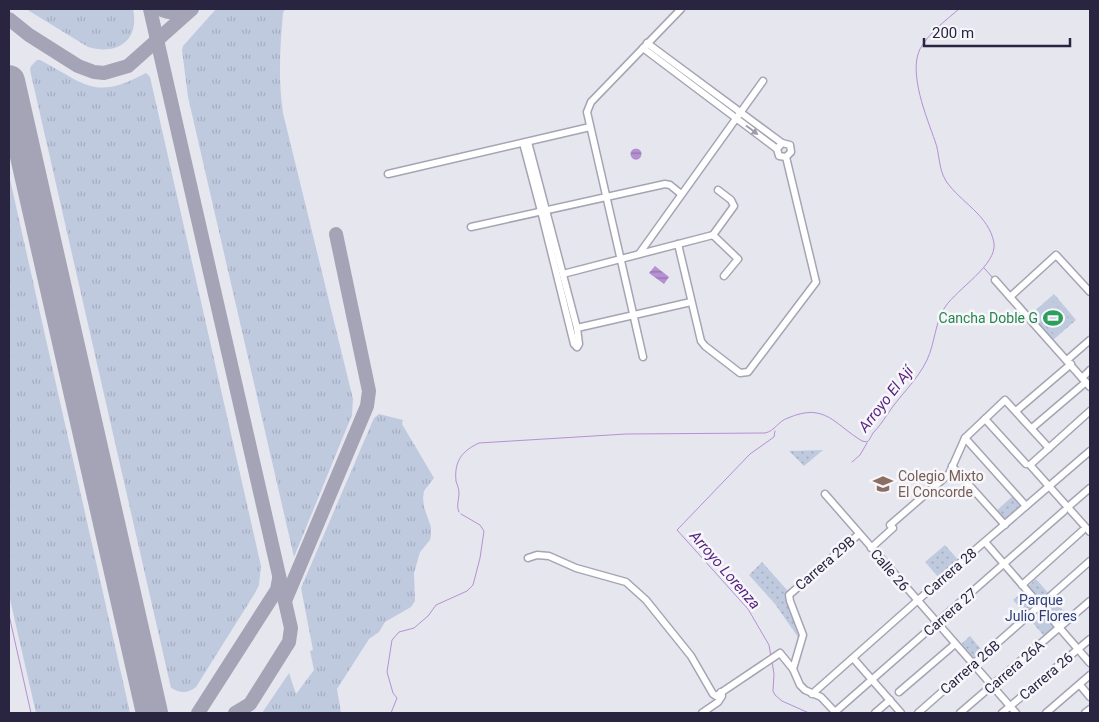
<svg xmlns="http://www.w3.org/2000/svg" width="1099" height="722" font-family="Roboto,sans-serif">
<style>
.grass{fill:url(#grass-tufts)}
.park{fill:url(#park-dots)}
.pitch{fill:#c0cadf}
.water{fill:url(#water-rules)}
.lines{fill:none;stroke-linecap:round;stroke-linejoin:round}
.stream{stroke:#b590d2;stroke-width:1}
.taxiway{stroke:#a5a3b6;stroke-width:14}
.runway{stroke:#a5a3b6;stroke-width:32}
.minor-casing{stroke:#a6a4b4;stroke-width:9}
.minor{stroke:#fff;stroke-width:6}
.oneway{fill:#9f9daa}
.labels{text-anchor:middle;stroke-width:5;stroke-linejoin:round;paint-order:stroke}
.leisure-label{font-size:14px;fill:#27864d;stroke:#f7f7fb;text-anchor:end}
.education-label{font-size:14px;fill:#785e54;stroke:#f7f7fb;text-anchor:start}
.street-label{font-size:14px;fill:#292541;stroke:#f7f7fb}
.park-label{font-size:14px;fill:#2f3e78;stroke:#f7f7fb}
.water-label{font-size:15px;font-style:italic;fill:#551e7d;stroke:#f7f7fb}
</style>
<defs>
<pattern id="grass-tufts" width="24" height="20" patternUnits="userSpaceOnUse" patternTransform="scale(1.25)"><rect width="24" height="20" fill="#c0cadf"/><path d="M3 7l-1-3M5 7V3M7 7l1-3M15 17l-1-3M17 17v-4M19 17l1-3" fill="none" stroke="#a5adc1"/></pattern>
<pattern id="park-dots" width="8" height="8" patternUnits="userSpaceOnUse" patternTransform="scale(1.25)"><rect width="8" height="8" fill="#c0cadf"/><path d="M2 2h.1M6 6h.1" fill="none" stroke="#a5adc1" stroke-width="1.8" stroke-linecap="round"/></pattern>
<pattern id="water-rules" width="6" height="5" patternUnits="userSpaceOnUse" patternTransform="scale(1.25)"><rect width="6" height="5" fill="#b590d2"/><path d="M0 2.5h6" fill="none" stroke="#9375ac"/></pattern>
</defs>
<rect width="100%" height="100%" fill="#e6e6ef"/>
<g class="grass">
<path d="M26 9H133C140 40 117 56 88 47Z"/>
<path d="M216 9H285L283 13C280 46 278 80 283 113L353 399 352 415 294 557 188 97 182 50 183 46Z"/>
<path d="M37 60H40C86 84 94 101 146 73L150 77 261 566 259 585 255 593 196 687C187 694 181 693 171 688L30 70 31 66Z"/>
<path d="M9 175 130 713H36L9 595Z"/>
<path d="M379 414 403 420 402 424 434 478 424 491 423 498 424 507 431 527V535L430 540 420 552 414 573 415 601 411 607 385 622 379 632 369 639 337 689 341 713H262L289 673 296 694 314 670 310 651 313 650 301 588 374 418Z"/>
</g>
<g class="park">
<path d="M1054 294 1076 320 1053 340 1030 315Z"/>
<path d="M823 450 804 466 789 451Z"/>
<path d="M1014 495 1024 507 1005 523 995 512Z"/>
<path d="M945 545 959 561 939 578 925 562Z"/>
<path d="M762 562 787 590C784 605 799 624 800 640L775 604 749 575Z"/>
<path d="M1036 579 1069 617 1045 637 1013 600Z"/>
<path d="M970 636 984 653 974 662 959 646Z"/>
</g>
<g class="pitch">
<path d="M1052 301 1070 320 1054 334 1037 316Z"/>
<path d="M1052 600 1067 617 1059 625 1044 608Z"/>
<path d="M1040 611 1055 628 1046 635 1031 618Z"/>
</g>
<g class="water">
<circle cx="636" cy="154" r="5.5"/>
<path d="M655 266 669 277 664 284 649 273Z"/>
</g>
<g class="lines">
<g class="stream">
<path d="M984 268 993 278"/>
<path d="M852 462 860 455 867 443"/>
<path d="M459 512C456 506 459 500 459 493 459 488 457 485 456 481 454 461 462 451 479 443L626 434 765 433C775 431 778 421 788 418 825 402 834 424 862 441L867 442C870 440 871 436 873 433 879 427 882 422 887 415 899 396 917 381 927 360 935 343 935 322 945 307 958 288 997 265 994 243 989 215 960 202 946 181 938 168 940 154 935 141 927 118 908 73 920 49 928 34 946 20 959 9"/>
<path d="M9 615 31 713"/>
<path d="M771 657 769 645 748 609 677 530 750 454 774 437 775 431"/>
<path d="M772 661 774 674 773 691 775 695 782 701 809 713"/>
<path d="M391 713 397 698 393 693 387 672 392 640 399 632 414 628 428 616 436 605 467 591 473 585 480 558 484 531 480 525 461 514"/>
</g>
<g class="taxiway">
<path d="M150 9 291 628 289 642 250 704 235 713"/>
<path d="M159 9C170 14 179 14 190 9"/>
<path d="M9 19 29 35 78 66 94 72 104 73 128 66 192 9"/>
<path d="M285 601 367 406 369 391 336 234"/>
<path d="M149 700 157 713"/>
<path d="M198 713 271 599 277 590 279 579"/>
</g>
<path class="runway" d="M9 81 152 713"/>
<defs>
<g id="minor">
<path d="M647 43 782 143"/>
<path d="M643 48 777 149 779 156 786 157 791 152 790 145 782 143 777 149"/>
<path d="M528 142 577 328 579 344 577 347"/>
<path d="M523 143 541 211 574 344 577 347"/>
<path d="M388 174 590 127"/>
<path d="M471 227 665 184 670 185 681 194"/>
<path d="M713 235 738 259 724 276"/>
<path d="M678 244 701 341 705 346 740 373 748 372 816 282 786 157"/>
<path d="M639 254 763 81"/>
<path d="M563 274 713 235 734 206 731 200 718 190"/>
<path d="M995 280 1090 387"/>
<path d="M1010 297 1056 255 1090 292"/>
<path d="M577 328 691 302"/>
<path d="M643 357 587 112 591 102 681 9"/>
<path d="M1067 360 1090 340"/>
<path d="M1082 378 1090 370"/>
<path d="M1016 411 1071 364"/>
<path d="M1090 411 1030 465 1090 532"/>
<path d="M985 419 1026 464"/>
<path d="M1032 428 1086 382"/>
<path d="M965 438 1026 506"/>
<path d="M952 466 1005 525"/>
<path d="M825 494 1016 713"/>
<path d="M1068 507 1090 488"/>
<path d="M890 525 949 474 965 438 1005 400 1049 448"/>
<path d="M985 542 1090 663"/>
<path d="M871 548 893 528"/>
<path d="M528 558 537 555 549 556 576 568 626 582 646 600 691 656 713 694 716 696 780 653 793 669 800 685 805 690 821 697 836 713"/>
<path d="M1022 585 1082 531"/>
<path d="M853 658 901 713"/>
<path d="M793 669 803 635 790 601 789 595 859 534"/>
<path d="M1080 685 1090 697"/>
<path d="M899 692 955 644"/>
<path d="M812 694 961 562 1090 451"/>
<path d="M835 712 1064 511"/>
<path d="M702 713 718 702 722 696 721 692"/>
<path d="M875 713 890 700"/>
<path d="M918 713 1090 561"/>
<path d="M960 713 1090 601"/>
<path d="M1002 713 1090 639"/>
<path d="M1046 713 1090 675"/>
<path d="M1085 713 1090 709"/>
</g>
</defs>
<use href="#minor" class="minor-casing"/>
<use href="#minor" class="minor"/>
</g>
<defs><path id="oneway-solid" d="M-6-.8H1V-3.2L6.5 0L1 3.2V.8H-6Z" transform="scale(1.25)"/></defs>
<use class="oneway" href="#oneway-solid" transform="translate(752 130) rotate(37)"/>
<defs>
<symbol id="stadium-bare" viewBox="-9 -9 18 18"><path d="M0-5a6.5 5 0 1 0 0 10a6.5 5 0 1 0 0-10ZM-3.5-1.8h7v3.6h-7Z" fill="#2e9e5b" stroke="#f7f7fb" stroke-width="2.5" paint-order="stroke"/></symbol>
<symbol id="school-bare" viewBox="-9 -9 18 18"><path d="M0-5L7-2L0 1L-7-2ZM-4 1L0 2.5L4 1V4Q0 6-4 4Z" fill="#8d6e63" stroke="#f7f7fb" stroke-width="2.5" paint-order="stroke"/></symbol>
</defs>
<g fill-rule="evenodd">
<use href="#stadium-bare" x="1039" y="304" width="28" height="28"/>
<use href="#school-bare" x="869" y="470" width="28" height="28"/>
</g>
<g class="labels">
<g class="leisure-label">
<text x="1038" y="323">Cancha Doble G</text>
</g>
<g class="education-label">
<text x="898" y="481">Colegio Mixto<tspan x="898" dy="16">El Concorde</tspan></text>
</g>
<g class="street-label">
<text transform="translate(825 563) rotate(-41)" y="5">Carrera 29B</text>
<text transform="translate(890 570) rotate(49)" y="5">Calle 26</text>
<text transform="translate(950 572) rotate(-41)" y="5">Carrera 28</text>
<text transform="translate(950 612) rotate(-41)" y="5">Carrera 27</text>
<text transform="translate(970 667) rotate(-41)" y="5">Carrera 26B</text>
<text transform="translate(1014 667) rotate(-41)" y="5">Carrera 26A</text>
<text transform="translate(1046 676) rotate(-40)" y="5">Carrera 26</text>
</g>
<g class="park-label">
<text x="1041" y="605">Parque<tspan x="1041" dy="16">Julio Flores</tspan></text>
</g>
<g class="water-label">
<text transform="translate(886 399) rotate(-52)" y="5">Arroyo El Ají</text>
<text transform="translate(725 570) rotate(49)" y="5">Arroyo Lorenza</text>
</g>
</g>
<rect width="1099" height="722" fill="none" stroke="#292541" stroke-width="20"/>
<path d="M924 38v8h146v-8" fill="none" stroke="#292541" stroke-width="2.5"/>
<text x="932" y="38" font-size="15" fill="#292541" stroke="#f7f7fb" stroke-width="4" paint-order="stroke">200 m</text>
</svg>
